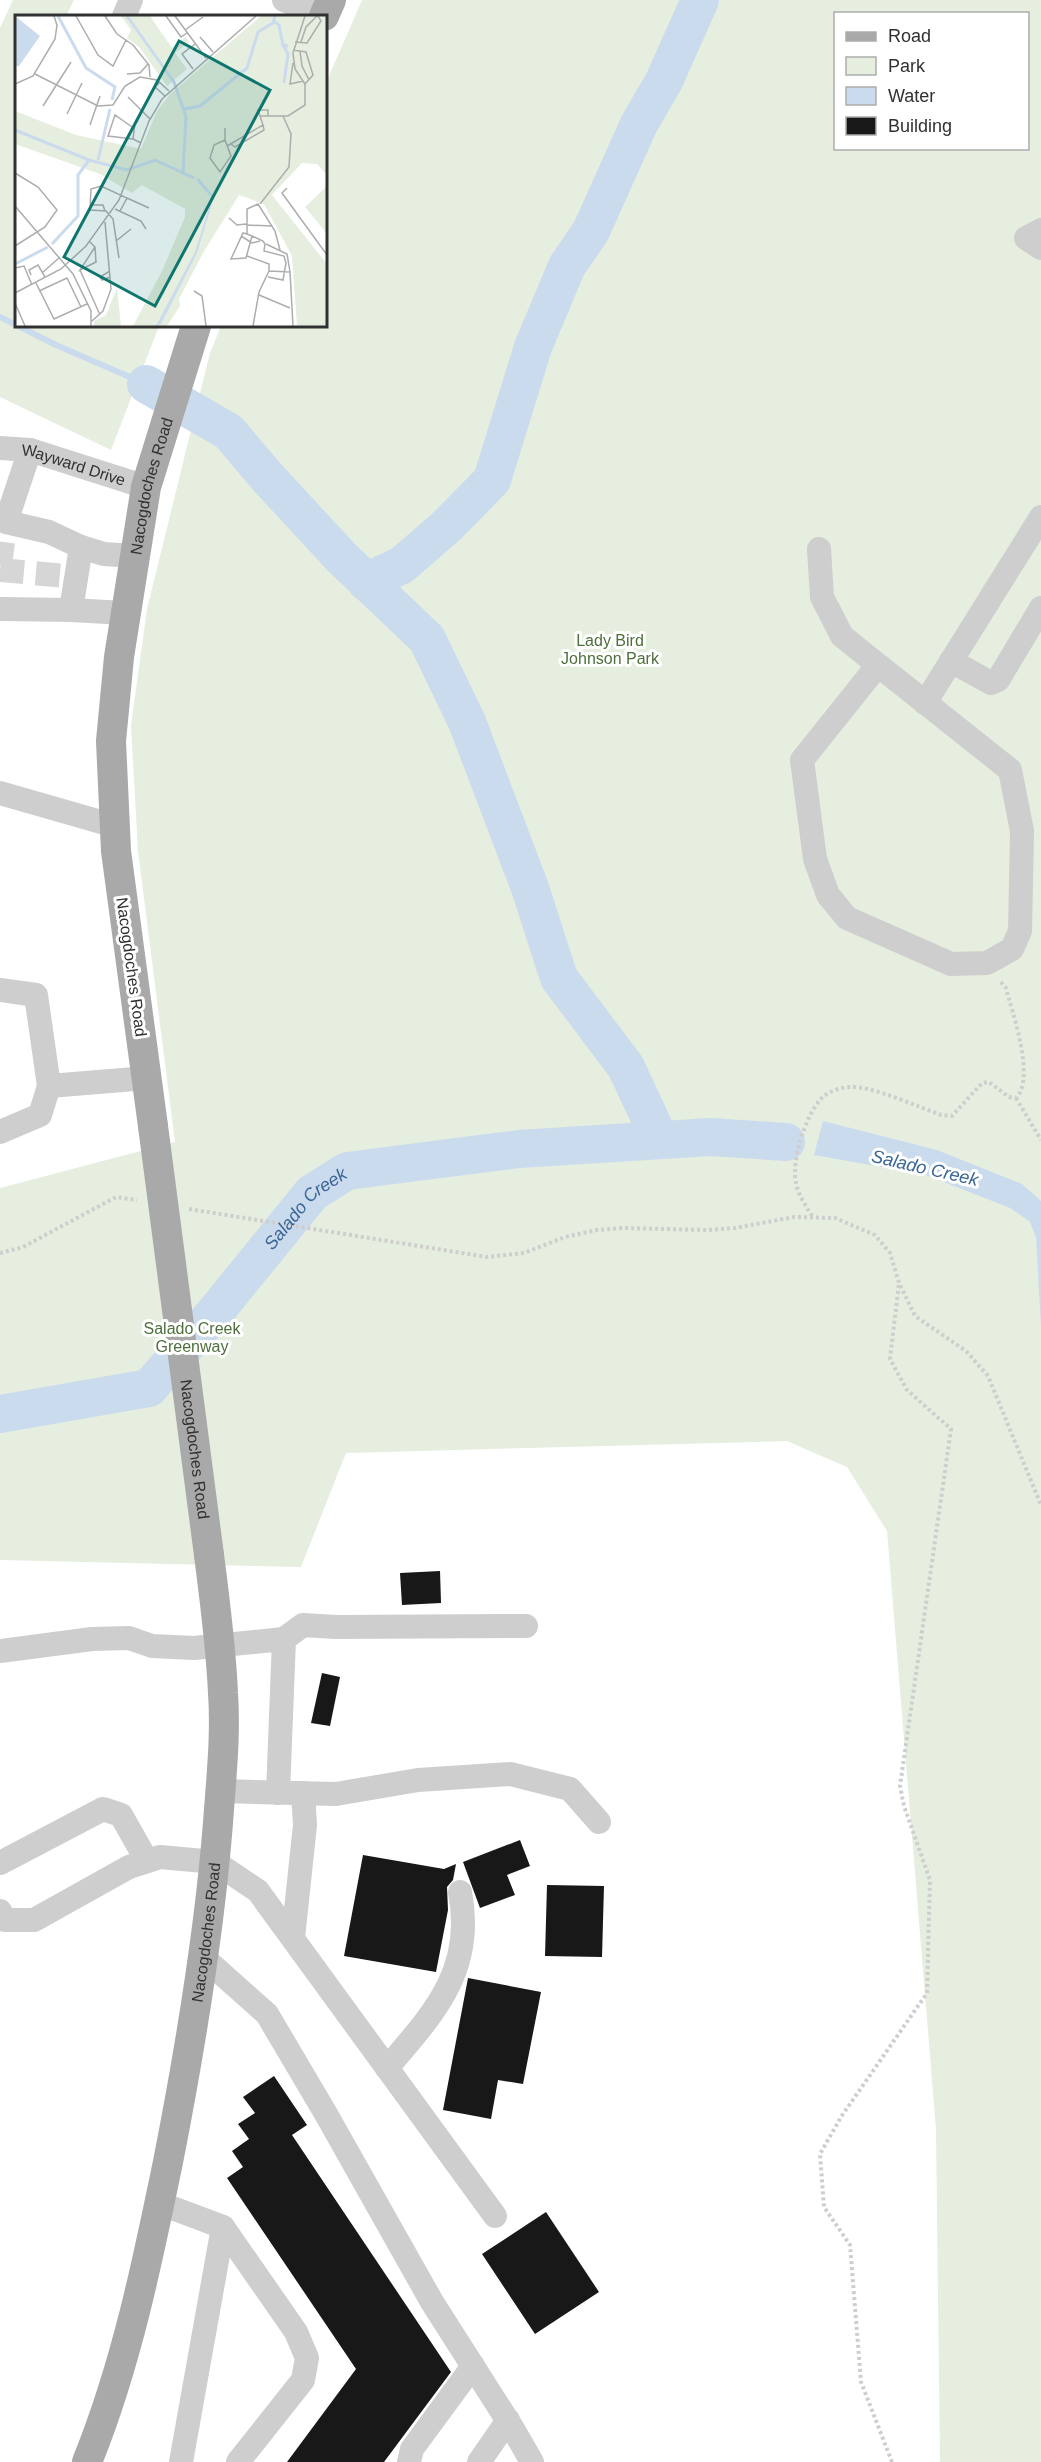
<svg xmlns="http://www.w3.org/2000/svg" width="1041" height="2462" font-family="Arial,sans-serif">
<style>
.green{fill:#e5eedf;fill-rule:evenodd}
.water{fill:#cbdbee}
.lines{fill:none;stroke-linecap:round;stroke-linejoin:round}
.stream{stroke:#cbdbee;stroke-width:6}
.river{stroke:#cbdbee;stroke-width:38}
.building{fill:#181818}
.minor-tunnel{stroke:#d6d6d6;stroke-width:24;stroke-dasharray:24 12;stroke-linecap:butt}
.path{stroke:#cecece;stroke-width:4;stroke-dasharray:3 3;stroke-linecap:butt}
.minor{stroke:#cecece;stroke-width:24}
.major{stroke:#a9a9a9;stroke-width:30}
.major-bridge{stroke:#a9a9a9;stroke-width:30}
.labels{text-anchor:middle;stroke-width:6;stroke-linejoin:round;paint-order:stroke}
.street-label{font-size:16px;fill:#313131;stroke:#fff}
.park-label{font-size:16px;fill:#4d6f3c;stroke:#fff}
.water-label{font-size:18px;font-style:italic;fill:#3b6697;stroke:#fff}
.inset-river{fill:none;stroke:#cbdbee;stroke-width:3}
.inset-road{fill:none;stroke:#adadad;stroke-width:1.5}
.view{fill:#0f766e;fill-opacity:0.15;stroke:#0f766e;stroke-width:3}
.inset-edge{fill:none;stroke:#313131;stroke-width:3}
</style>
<rect width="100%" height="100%" fill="#fff"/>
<g class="green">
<path d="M13 0H74L66 16H16V326H159L111 450 0 397V28Z"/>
<path d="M362 0H1041V2462H940L936 2129 887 1531 847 1467 787 1441 346 1453 301 1567 0 1560V1188L175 1142 138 851 131 725 147 609 210 353 221 326H326V83ZM836 14H1028V148H836Z"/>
</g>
<path class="water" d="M823 1121 937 1150 1022 1184 1041 1201V1326L1036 1237 1030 1222 1010 1208 926 1175 814 1155Z"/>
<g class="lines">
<path class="stream" d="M0 317 56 345 146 384"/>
<g class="river">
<path d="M146 384 229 432 267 477 342 558 427 639 467 722 530 888 559 978 626 1067 660 1140"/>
<path d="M366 582 402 565 448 525 492 480 533 347 567 266 591 231 639 124 664 81 700 0"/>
<path id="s1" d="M0 1414 149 1388 217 1310 312 1193 347 1171 519 1149 711 1137 786 1142"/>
</g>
</g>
<g class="building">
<path d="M440 1571 441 1603 402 1605 400 1573Z"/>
<path d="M322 1673 340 1677 330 1726 311 1723Z"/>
<path d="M520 1840 530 1866 507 1875 515 1895 480 1908 463 1862Z"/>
<path d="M363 1855 444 1869 456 1864 453 1880 447 1887 448 1910 436 1972 344 1956Z"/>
<path d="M547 1885 604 1886 602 1957 545 1956Z"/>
<path d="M468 1978 541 1992 523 2084 498 2080 491 2119 443 2110Z"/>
<path d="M274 2076 307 2125 292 2135 451 2372 384 2462H287L356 2369 227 2178 243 2167 232 2151 249 2139 238 2124 255 2113 243 2097Z"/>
<path d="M546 2212 599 2292 535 2334 482 2254Z"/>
</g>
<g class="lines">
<g class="minor-tunnel">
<path d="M0 565 3 542"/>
<path d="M0 570 66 576"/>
</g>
<g class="path">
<path d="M1016 1098 1041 1140"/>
<path d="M189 1209 487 1257 524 1253 565 1237 597 1230 623 1228 708 1230 735 1228 794 1217 835 1218 875 1235 890 1253 899 1283 915 1316 966 1351 988 1376 1041 1505"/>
<path d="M812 1216C806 1206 798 1195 796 1183 791 1162 805 1117 820 1100 827 1092 838 1088 849 1087 871 1085 918 1107 941 1115L952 1116 982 1083 989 1082 1009 1097 1016 1098C1036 1078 1012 1012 1006 988L1000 981"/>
<path d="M0 1253 23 1247 116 1197 137 1200"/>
<path d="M892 2462 861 2382 850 2245 824 2207 820 2154 841 2117 927 1993 930 1880 904 1806 900 1786 951 1429 907 1390 890 1359 899 1283"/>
</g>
<g class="minor">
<path d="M284 0 324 16"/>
<path d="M124 16 131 0"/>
<path d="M1041 230 1026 238 1041 248"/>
<path id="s2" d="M0 448 30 450 146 487"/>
<path d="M30 450 6 522 49 532 81 547 104 554 134 556"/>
<path d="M81 547 71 610 125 613"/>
<path d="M819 549 822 597 842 636 878 665 802 760 815 859 828 895 847 918 951 964 987 963 1012 949 1020 931 1022 831 1010 770 878 665"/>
<path d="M0 609 71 610"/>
<path d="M951 661 991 683 998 680 1041 608"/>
<path d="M925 703 1041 517"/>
<path d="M0 793 115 826"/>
<path d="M0 990 36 995 49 1086 147 1078"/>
<path d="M0 1132 40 1115 49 1086"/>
<path d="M284 1639 303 1625 336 1627 526 1626"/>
<path d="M0 1651 92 1639 129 1638 152 1646 194 1648 284 1639 278 1793"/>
<path d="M220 1791 336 1794 418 1780 510 1774 570 1789 599 1822"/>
<path d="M0 1863 103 1809 121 1815 147 1861"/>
<path d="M0 1911 5 1920H34L129 1867 160 1857 215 1862 258 1891 495 2216"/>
<path d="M293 1938 305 1825 303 1793"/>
<path d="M204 1958 267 2014 326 2114 432 2302 513 2429 532 2462"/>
<path d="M387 2068C434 2013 475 1970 460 1892"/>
<path d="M159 2203 223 2227 296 2332 307 2358 303 2380 238 2462"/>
<path d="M181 2462 223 2227"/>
<path d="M409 2462 412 2449 473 2366"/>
<path d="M479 2462 508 2420"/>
</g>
<g class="major">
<path d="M324 16 331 0"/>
<path id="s3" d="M153 1126 116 851 111 741 119 657 146 487 196 326"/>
<path id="s4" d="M87 2462C126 2366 147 2264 168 2162 190 2050 209 1937 218 1823 221 1780 226 1736 223 1693 221 1647 215 1601 209 1555"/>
</g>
<path class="major-bridge" id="s5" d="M153 1126 209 1555"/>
</g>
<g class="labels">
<g class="street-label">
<text dy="6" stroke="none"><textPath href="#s2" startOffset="76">Wayward Drive</textPath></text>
<text dy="6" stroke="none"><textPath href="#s3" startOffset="646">Nacogdoches Road</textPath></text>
<text transform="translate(132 967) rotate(82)" y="6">Nacogdoches Road</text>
<text dy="6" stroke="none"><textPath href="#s5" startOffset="326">Nacogdoches Road</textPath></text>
<text dy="6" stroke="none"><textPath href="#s4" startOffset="544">Nacogdoches Road</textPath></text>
</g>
<g class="park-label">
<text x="610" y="646">Lady Bird<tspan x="610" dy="18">Johnson Park</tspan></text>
<text x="192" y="1334">Salado Creek<tspan x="192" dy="18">Greenway</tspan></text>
</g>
<g class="water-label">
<text transform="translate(925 1168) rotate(13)" y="6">Salado Creek</text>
<text dy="6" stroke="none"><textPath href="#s1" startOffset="390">Salado Creek</textPath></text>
</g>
</g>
<g transform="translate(15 15)">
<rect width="312" height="312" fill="#fff"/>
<path d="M106 1H135L157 33 171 22 174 27 160 38 172 54 152 71 124 32 112 23 116 15ZM246 1H312V160L302 149 287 148 257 180 312 249V311H282L277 241 249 189 224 180 188 238 164 284 165 291 152 311H118L147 256 170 202V194L127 170 117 178 85 159 0 129V96L61 120 126 134 142 96 155 79ZM312 171V219L290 192ZM102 273 106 311H79V306L91 300Z" fill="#e5eedf"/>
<path d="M0 1 25 21 4 51H0ZM184 163 199 182 182 238 146 309 141 311 180 237 197 183 181 165Z" fill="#cbdbee"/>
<path class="inset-river" d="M43 1 71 53 100 72 97 85M112 1 159 67M259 6 264 10 268 30 273 31M268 30 273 39 269 68M159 67 171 102 168 157M169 94 185 91 232 53 243 17 258 8 260 1M0 115 74 145 112 155 140 145 179 163M83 145 95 94M37 229 63 201V160L74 145M0 249 33 232"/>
<path class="inset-road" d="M61 1 83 40 98 51 111 25M90 1 102 19 118 30 134 50 135 62M151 1 166 22 172 18M160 1 191 43M170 15 188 2M185 22 198 37M280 27 292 28 306 6 303 1M286 27 291 12 302 1M278 35 291 37 298 60 290 69M285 36 287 51 294 65M278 48 275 69 288 66M178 54 167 39 180 29M20 59 83 91 98 90 110 71 125 62 142 65 154 76M112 59 125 58 133 49M145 67 140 72 150 81M0 69 18 61 40 24 42 10 39 1M113 82 135 104M28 91 56 47M52 99 67 68M245 101H273L290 90V69L280 54 278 38 290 1M120 108 118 124 126 128M75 110 85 81M117 112 100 100 93 121 118 124M210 125 216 141 205 157 195 143 199 130 210 125V113M216 129 220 132 249 115 248 110M212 131 248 110 243 95H253V101M0 158 23 172 42 195 30 212 0 231M272 173 267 178 312 240M112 183 134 193M245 189 274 152 276 119 268 101M75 190H88L90 196M0 191 58 259 76 296V311M100 194 126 206 131 214M214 203 222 210 231 209M231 210 257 211M232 219V194L243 189 260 216 265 235M226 221 237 228 245 226M237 221 231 243 216 244 228 218 232 219 237 221 248 226 250 229M101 226 116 214M75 227 80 232 81 247 65 255 80 232M250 229 249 236 269 241 271 248 268 265 253 262M251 229 272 239 275 257M232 241 254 249V256M104 243 98 204 91 196 75 195 76 174 86 171 112 183 105 196M0 253 9 251 17 270M65 255 85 300M27 258 45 242M16 260 14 255 23 250 30 262M95 262 87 265 85 262 95 256M21 268 39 304 72 289M24 276 52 263 66 292M179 276 187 281 191 311M0 278 46 254 71 231 104 185 134 106 147 84 241 1M244 280 275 293M0 288 10 311M77 306 88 296 96 274 90 207M238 311 244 277 254 256 275 257 278 311"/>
<path class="view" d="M164 26 255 75 140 291 49 242Z"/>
<rect width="312" height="312" class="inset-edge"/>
</g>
<rect x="834" y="12" width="195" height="138" fill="#ffffff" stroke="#adadad" stroke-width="1.5"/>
<rect x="846" y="32" width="30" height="9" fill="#a9a9a9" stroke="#adadad" stroke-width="1.5"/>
<text x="888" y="42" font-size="18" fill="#313131">Road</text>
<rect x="846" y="57" width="30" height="18" fill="#e5eedf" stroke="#adadad" stroke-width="1.5"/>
<text x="888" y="72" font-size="18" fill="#313131">Park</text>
<rect x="846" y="87" width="30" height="18" fill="#cbdbee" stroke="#adadad" stroke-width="1.5"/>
<text x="888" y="102" font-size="18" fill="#313131">Water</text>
<rect x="846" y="117" width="30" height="18" fill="#181818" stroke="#adadad" stroke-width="1.5"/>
<text x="888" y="132" font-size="18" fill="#313131">Building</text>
</svg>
